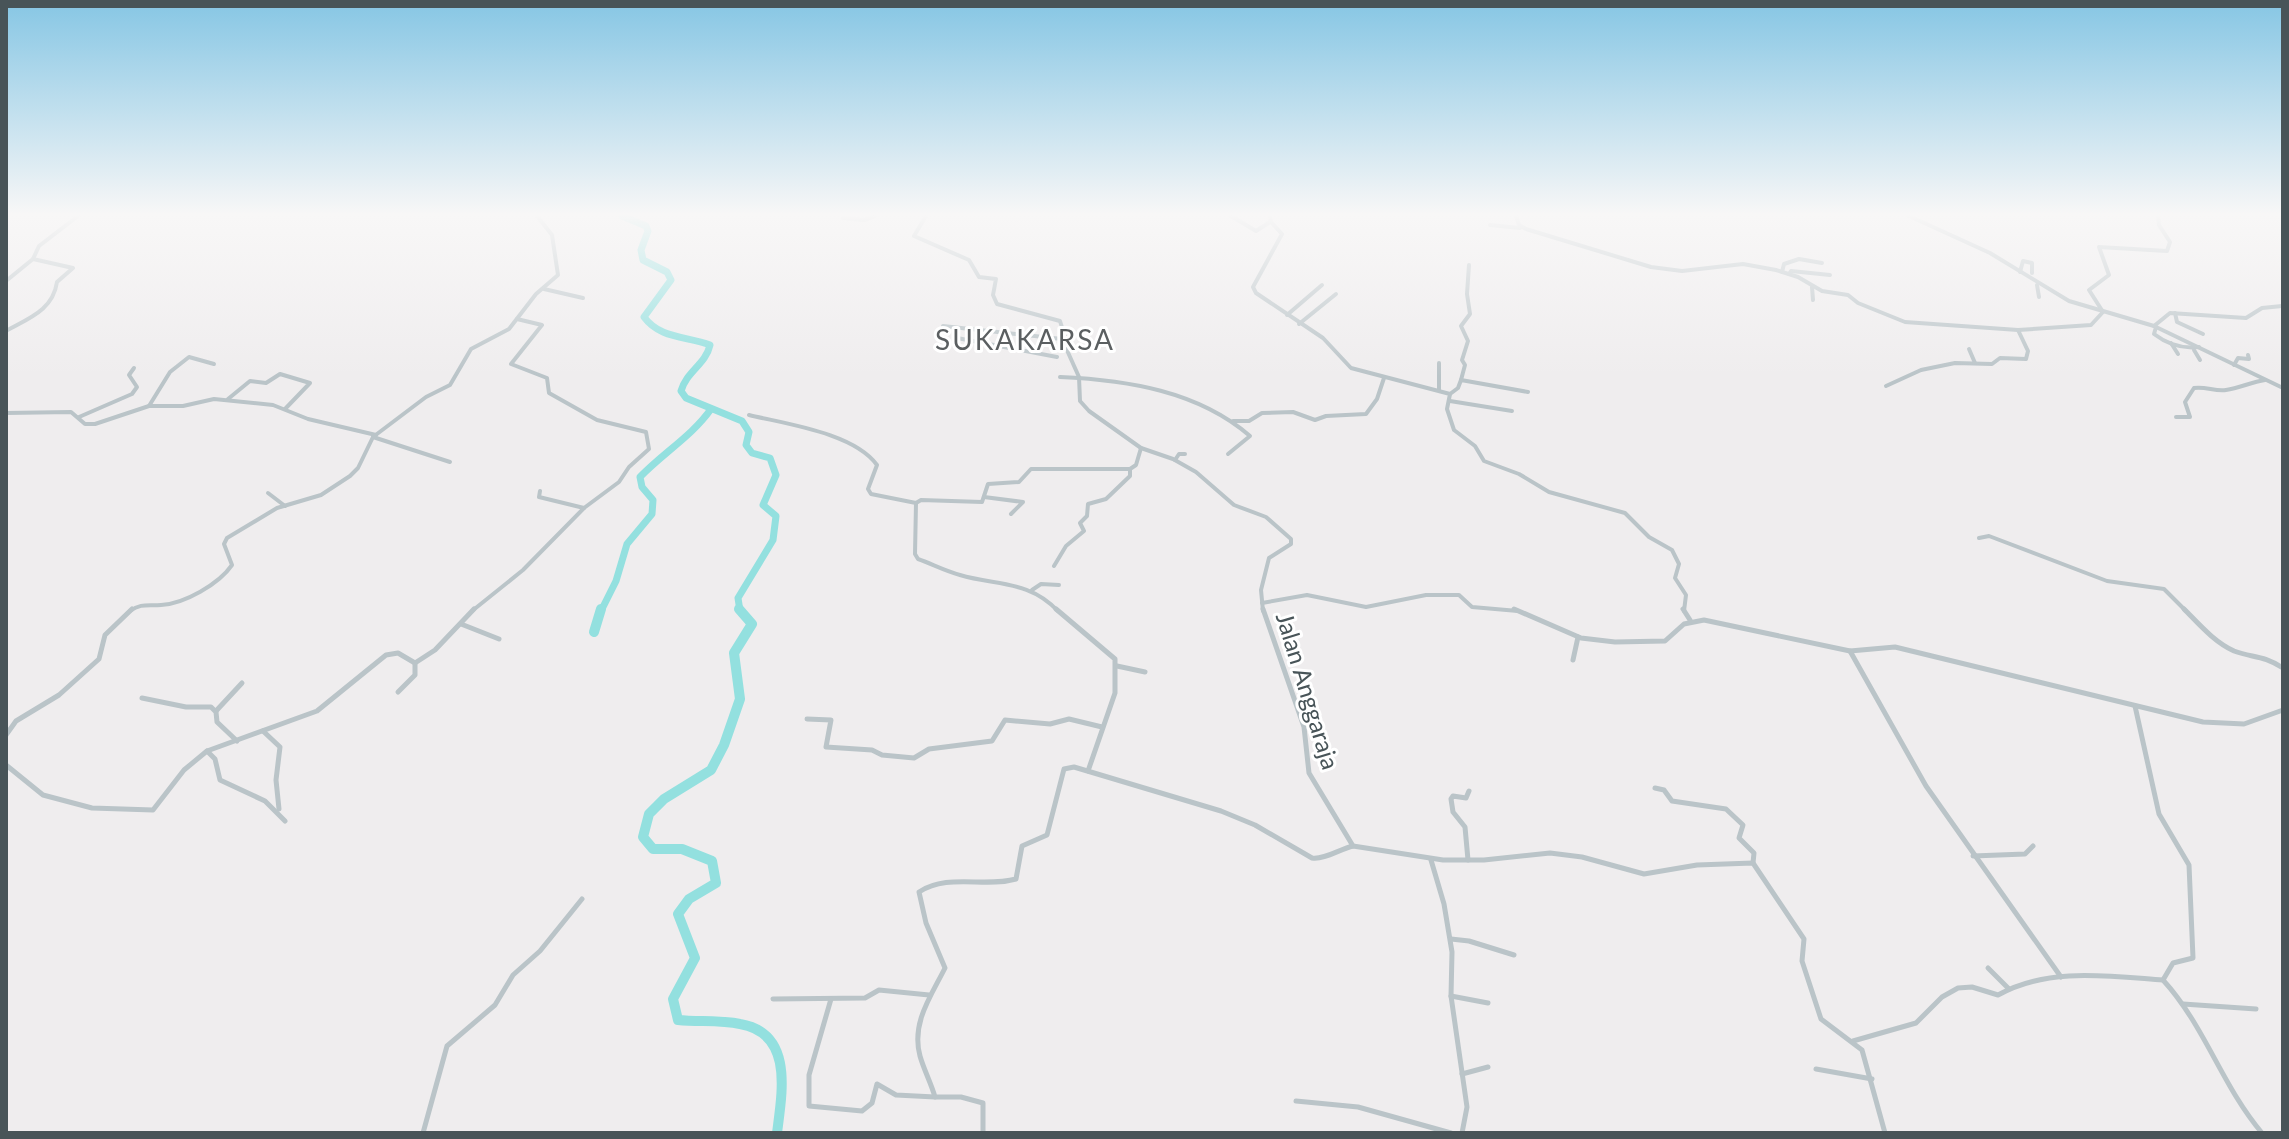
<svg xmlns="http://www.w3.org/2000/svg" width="2289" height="1139" font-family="Lato,sans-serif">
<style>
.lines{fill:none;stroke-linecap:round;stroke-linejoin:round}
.river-far1{stroke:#93e0df;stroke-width:7}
.river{stroke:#93e0df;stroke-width:10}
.street-far1{stroke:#bac4c8;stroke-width:4}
.street{stroke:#bac4c8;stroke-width:5}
.labels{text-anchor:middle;stroke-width:6;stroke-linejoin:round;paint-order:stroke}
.street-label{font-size:24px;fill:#485458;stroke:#fff}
.quarter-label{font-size:28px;letter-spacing:2px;fill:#5b5f61;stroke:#fff}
</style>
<rect width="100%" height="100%" fill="#efedee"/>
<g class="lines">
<g class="river-far1">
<path d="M622 216 646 226 648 231 641 250 643 260 667 272 671 280 644 317C660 339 687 336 710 345 706 364 686 372 681 391L686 398 742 421 749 432 746 445 752 453 770 458 776 475 763 505 776 516 773 540 738 598 740 611"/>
<path d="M601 611 616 581 627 544 652 514 653 500 642 487 640 477C663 453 692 436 711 409"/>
</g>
<g class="river">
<path d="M739 609 752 624 734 653 740 699 724 745 711 770 664 799 649 814 643 837 653 849H682L712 861 716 883 689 899 678 914 695 958 673 999 678 1020C699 1022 720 1020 740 1024 794 1033 782 1093 777 1133"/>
<path d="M594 632 601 609"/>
</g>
<g class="street-far1">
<path d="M926 216 914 236 969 260 979 277 996 279 993 295 997 304 1060 321 1065 337 1062 339 1079 377 1080 401 1089 411 1141 448 1173 459 1196 472 1234 505 1266 517 1291 539V544L1269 558 1261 590 1263 611"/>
<path d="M1231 216 1256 231 1270 222"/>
<path d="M1270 216 1271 222 1282 234 1253 287 1256 293 1323 338 1351 368 1450 394 1447 409 1454 430 1475 446 1484 461 1519 474 1549 492 1625 513 1649 537 1672 550 1679 564 1675 578 1686 595 1684 611"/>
<path d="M1516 216 1519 225 1526 229 1651 267 1682 271 1743 264 1776 270 1798 277 1822 291 1848 295 1858 303 1905 322 2018 330 2091 325 2103 312 2089 290 2109 275 2099 247 2167 251 2170 242 2159 225 2158 216"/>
<path d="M1909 216 1990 253 2069 301 2154 326 2283 388"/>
<path d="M843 218 864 220 875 216"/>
<path d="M1490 225 1520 228"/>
<path d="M1782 272 1784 264 1799 259 1822 263"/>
<path d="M2020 272 2023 261 2032 263V273"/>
<path d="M1789 274 1791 271 1830 275"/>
<path d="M6 281 33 259"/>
<path d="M2037 285 2039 297"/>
<path d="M1812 287 1813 300"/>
<path d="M544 289 583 298"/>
<path d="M2175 313 2177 322 2203 334"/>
<path d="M1287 315 1322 285"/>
<path d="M1299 324 1336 294"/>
<path d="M943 326 1062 339"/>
<path d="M2154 326 2170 313 2246 318 2262 308 2282 306"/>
<path d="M2156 327 2154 334C2167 344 2182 349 2199 347"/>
<path d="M6 331C29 318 53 310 57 282L73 268 33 259 39 246 78 216"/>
<path d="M957 338 1057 357"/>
<path d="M2171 343 2178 354"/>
<path d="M1969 349 1975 363"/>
<path d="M2194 350 2200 360"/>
<path d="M1439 363V390"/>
<path d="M2234 365 2238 358 2249 359 2248 355"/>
<path d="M1060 377C1127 380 1198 391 1250 436L1228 454"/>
<path d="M1461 380 1465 365 1462 360 1468 341 1461 326 1470 314 1467 294 1469 265"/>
<path d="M1886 386 1921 370 1955 363 1992 364 2000 358 2026 359 2028 351 2018 330"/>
<path d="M1450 394 1458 388 1461 380 1528 392"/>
<path d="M228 399 250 381 266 383 280 374 310 383 285 409"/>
<path d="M1450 401 1512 411"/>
<path d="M149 406 170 372 189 357 214 364"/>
<path d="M6 413 71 412 85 424H95L149 406H183L214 399 273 405 308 419 376 435"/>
<path d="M749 415C786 424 854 433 877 465L868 489 871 494 916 503 921 500 982 502 988 484 1019 482 1031 469H1130L1136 465 1141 448"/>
<path d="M79 417 132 394 137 387 129 375 134 368"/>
<path d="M2176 417H2190L2185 402 2194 388C2205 386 2216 392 2226 390 2240 388 2251 382 2265 380"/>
<path d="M1233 421H1249L1262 413 1293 412 1315 420 1326 416 1366 414 1377 399 1384 378"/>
<path d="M373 437 450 462"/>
<path d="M1175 460 1179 454H1185"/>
<path d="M540 491 539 497 584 508"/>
<path d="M268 493 285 506"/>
<path d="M984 497 1023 502 1011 514"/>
<path d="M916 503 915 554 918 559C932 564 945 571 960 575 997 586 1029 580 1058 611"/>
<path d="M1979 538 1989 536 2107 581 2164 589 2186 611"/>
<path d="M1054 566 1066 546 1084 531 1080 523 1087 516 1088 504 1106 499 1130 476V469"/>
<path d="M1032 590 1041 584 1059 585"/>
<path d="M1262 603 1307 595 1366 607 1426 595H1459L1472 607 1518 611"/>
<path d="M130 611C141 603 148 606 161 605 184 604 219 584 232 565L224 544 227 538 277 508 321 495 350 476 358 468 373 437 426 397 450 385 471 349 509 329 536 294 558 275 552 235 537 216"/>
<path d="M472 611 523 570 584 508 619 482 629 467 649 449 646 432 597 420 549 393 547 378 511 364 542 325 517 319"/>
</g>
<g class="street">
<path d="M1056 609 1115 659V693L1088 771"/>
<path d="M1263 609 1304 727 1309 773 1353 846 1443 860H1484L1550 853 1582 857 1644 874 1697 865 1753 863 1804 939 1802 961 1821 1019 1862 1050 1885 1133"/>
<path d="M1514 609 1581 638 1615 642 1665 641 1684 624 1704 620 1850 651 1895 647 2203 722 2244 724 2283 710"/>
<path d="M1683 609 1690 620"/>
<path d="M2184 609C2199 624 2214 642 2234 651 2253 658 2263 655 2283 668"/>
<path d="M461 624 499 639"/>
<path d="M1850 651 1926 786 2061 977"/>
<path d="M1573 660 1578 637"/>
<path d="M1117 666 1145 672"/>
<path d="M398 692 415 675V663"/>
<path d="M142 698 186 707H211L216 712 217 722 237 741"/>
<path d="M2135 706 2159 814 2189 865 2193 958 2173 963 2163 980"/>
<path d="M216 711 242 683"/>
<path d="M807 719 831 720 826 747 872 750 882 755 914 758 929 749 992 741 1005 720 1050 724 1069 719 1102 727"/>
<path d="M263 731 280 747 276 780 279 809"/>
<path d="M6 735 16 721 59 695 99 659 105 635 132 609"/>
<path d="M207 751 215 759 220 780 265 801 285 821"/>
<path d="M6 765 43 795 92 808 153 810 184 770 207 751 317 711 386 655 398 653 415 663 435 650 474 609"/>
<path d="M1655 788 1664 790 1672 801 1726 809 1743 825 1739 838 1754 853 1753 863"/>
<path d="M1973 856 2025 854 2033 846"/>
<path d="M1431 860 1444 904 1452 952 1451 996 1467 1107 1462 1133"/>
<path d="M1468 860 1465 827 1453 812 1451 799 1453 796 1466 798 1469 791"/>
<path d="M1451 939 1469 941 1514 955"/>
<path d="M1988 968 2009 989"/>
<path d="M1451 996 1488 1003"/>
<path d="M773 999 865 998 879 990 929 995"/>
<path d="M831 999 809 1075V1106L862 1111 872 1103 877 1084 896 1095 935 1097"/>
<path d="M2183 1004 2256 1009"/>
<path d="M1853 1041 1916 1023 1942 997 1958 988 1972 987 1998 995C2048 967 2108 976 2163 980 2205 1026 2222 1086 2262 1133"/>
<path d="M1816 1069 1872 1079"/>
<path d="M1462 1074 1488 1067"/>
<path d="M1296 1101 1358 1107 1451 1133"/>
<path d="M423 1133 447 1046 495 1005 513 975 540 951 582 899"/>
<path d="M983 1133V1103L961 1097H935C931 1083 924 1070 920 1056 911 1023 931 996 945 968L926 923 919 892C948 873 984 888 1016 879L1022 846 1047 835 1064 769 1074 767 1221 811 1255 825 1312 858C1324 860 1340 849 1353 846"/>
</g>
</g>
<linearGradient id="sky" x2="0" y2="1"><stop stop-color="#86c6e4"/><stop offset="0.57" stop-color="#f8f7f7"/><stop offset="1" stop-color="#f8f7f7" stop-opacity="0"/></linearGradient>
<rect width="2289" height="376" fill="url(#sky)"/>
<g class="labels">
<g class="street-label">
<text transform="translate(1307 691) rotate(73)" y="8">Jalan Anggaraja</text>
</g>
<g class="quarter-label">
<text x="1025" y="350">SUKAKARSA</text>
</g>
</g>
<rect width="2289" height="1139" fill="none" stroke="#485458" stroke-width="16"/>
</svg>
